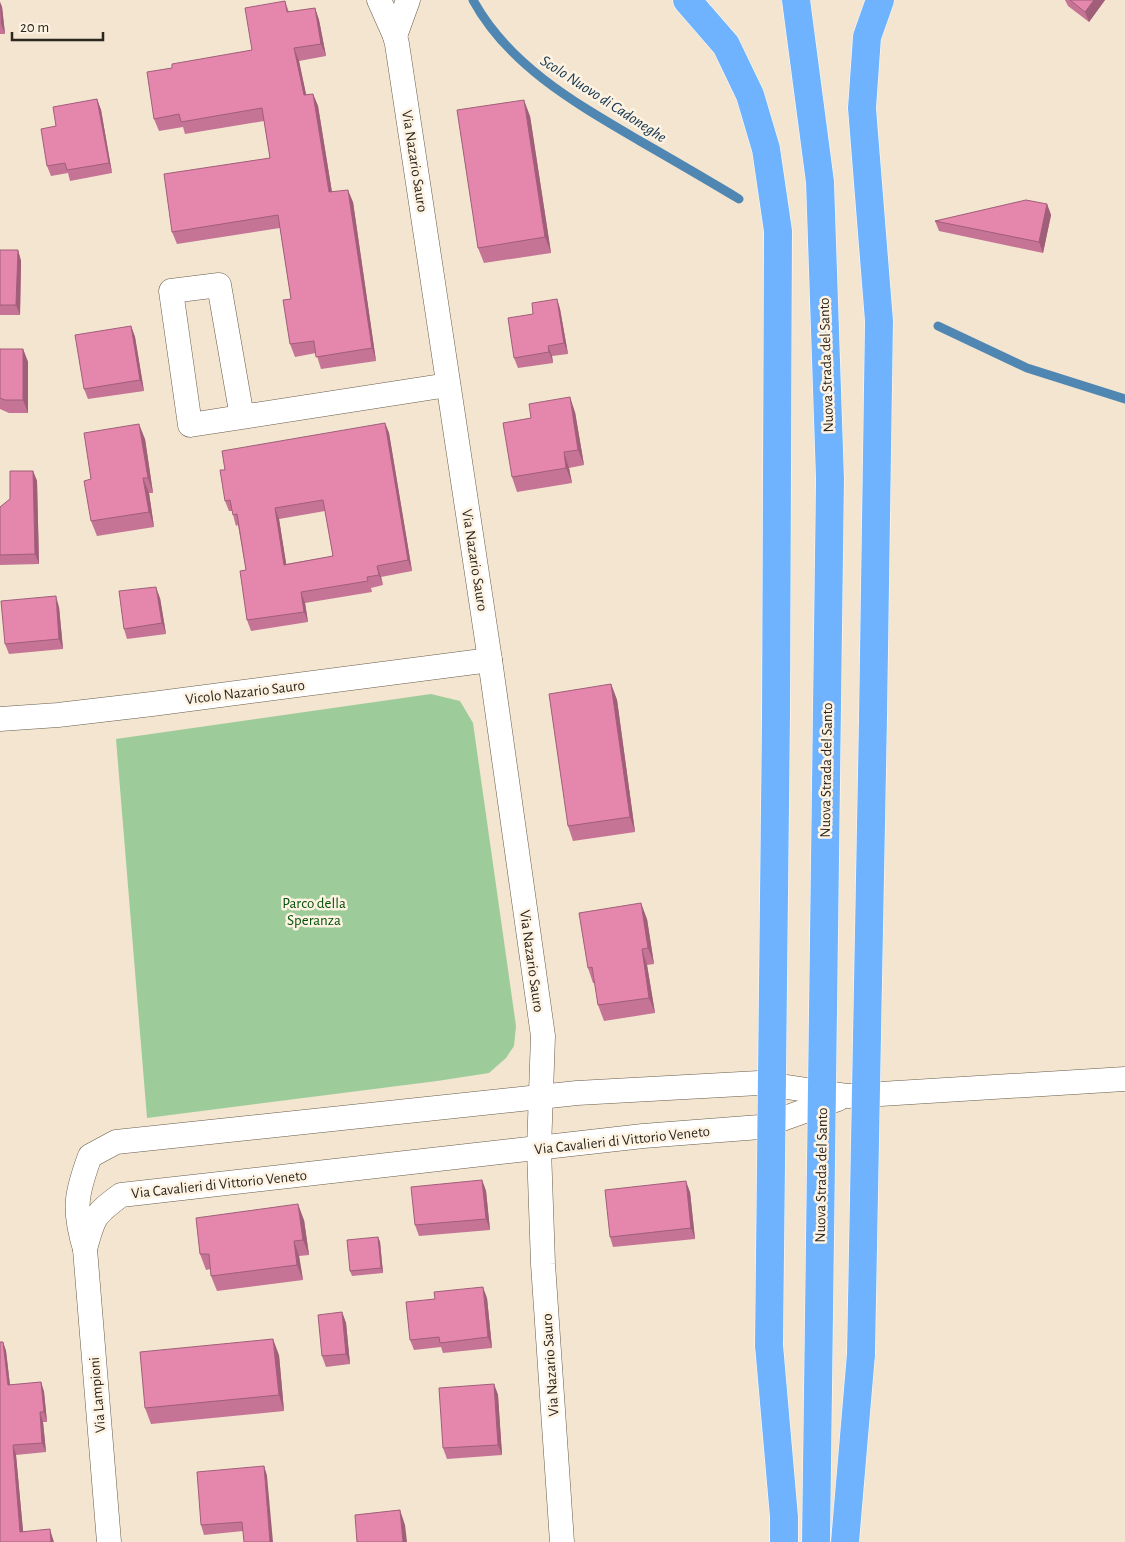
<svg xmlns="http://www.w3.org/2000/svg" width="1125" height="1542" font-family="'Alegreya Sans',sans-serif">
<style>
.green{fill:#9dcc9a}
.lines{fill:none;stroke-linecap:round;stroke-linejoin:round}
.stream{stroke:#5087b2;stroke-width:9}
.street-casing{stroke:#685c4a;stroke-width:25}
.highway-casing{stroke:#fff;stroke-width:29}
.street{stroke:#fff;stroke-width:24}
.highway{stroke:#6fb3fe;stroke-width:28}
.highway-bridge-casing{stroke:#fff;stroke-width:29;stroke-linecap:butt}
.highway-bridge{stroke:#6fb3fe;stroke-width:28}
.wall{fill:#c57495;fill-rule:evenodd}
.shaded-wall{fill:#a05e79}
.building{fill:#e587ad;stroke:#a05e79;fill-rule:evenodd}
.labels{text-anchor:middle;stroke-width:5;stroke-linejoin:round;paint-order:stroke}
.street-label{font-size:15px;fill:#2b261e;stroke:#fef3e2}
.park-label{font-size:15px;fill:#04520a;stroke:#fef3e2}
.water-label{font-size:16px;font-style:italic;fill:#11334d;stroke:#fef3e2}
</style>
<rect width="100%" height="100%" fill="#f3e5d0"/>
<path class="green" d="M431 694 460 701 473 723 516 1026 514 1046 506 1058 489 1073 437 1081 147 1118 116 739Z"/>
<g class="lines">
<g class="stream">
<path d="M473 0C509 66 577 104 640 141 673 160 706 179 739 199"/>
<path d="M938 326 1027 368 1125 399"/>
</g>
<defs>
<g id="street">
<path d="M379 0 395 36 397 44 490 660 543 1036 539 1149 543 1264 562 1542"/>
<path d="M395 36 408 0"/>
<path d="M242 417 219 285 171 291 190 425 448 385"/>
<path d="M0 719 58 715 152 704 490 660"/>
<path d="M85 1249C94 1216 94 1215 121 1195L643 1136 760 1127 838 1099"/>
<path d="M109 1542 85 1249C73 1209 76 1194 90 1156L116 1142 577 1093 759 1083 848 1096 1125 1079"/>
</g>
<g id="highway">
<path d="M687 0 726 45 750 95 766 149 778 231 776 716"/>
<path d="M873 718 879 321 862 108 867 37 880 0"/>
<path d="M769 1345 784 1517V1542"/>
<path d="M845 1542 861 1354"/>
</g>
</defs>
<use href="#street" class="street-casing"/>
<use href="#highway" class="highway-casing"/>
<use href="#street" class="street"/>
<use href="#highway" class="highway"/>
<defs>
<g id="highway-bridge">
<path d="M796 0 820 182 830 479 816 1542"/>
<path d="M769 1345 776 716"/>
<path d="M861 1354 873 718"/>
</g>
</defs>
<use href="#highway-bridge" class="highway-bridge-casing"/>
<use href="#highway-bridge" class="highway-bridge"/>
</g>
<g class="wall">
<path d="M1065 0H1105L1089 22 1068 6Z"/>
<path d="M285 1 289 12 315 8 319 20 326 56 299 61 306 95 313 94 318 106 332 192 353 202 376 361 321 369 316 353 295 357 290 344 291 299 280 228 177 244 172 232 270 158 264 121 185 134 183 127 159 131 154 119 172 68 252 50Z"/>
<path d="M0 2 2 7 5 34H0Z"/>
<path d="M97 99 101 110 112 173 70 181 68 173 51 176 47 166 56 126Z"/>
<path d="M530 116 551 253 484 263 478 248Z"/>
<path d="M1047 204 1051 215 1043 253 939 231 935 221Z"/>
<path d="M0 250H18L21 261 20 315H0Z"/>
<path d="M557 299 560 309 568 354 552 356 553 363 518 368 514 358 533 314Z"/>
<path d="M131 326 135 337 144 391 88 399 84 389Z"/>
<path d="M0 349H23L28 362V413H9L0 409Z"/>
<path d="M575 412 584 465 569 468 572 483 517 492 512 477Z"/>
<path d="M385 423 389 433 412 571 381 577 383 585 371 588 372 592 305 603 308 622 251 631 247 620 246 570 238 525 236 526 232 511H229L225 501V470ZM325 511 333 556 286 564 279 519Z"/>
<path d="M145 439 153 493H149L154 527 97 536 91 521V479Z"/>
<path d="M33 471 37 481 39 564 0 565V507L10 499Z"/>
<path d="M160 598 166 634 127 639 124 629Z"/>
<path d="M59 607 63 649 9 654 5 644Z"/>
<path d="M611 684 617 700 635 832 573 841 568 826Z"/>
<path d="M647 919 654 964 647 965 655 1013 604 1021 598 1005 595 983H593L588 968Z"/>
<path d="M482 1180 486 1191 490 1230 419 1236 415 1225Z"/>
<path d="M690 1192 695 1239 613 1247 610 1237Z"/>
<path d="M304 1220 309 1255 299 1256 303 1280 217 1291 211 1276V1269L206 1270 200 1254Z"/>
<path d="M378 1237 380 1242 383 1273 352 1276 350 1271Z"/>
<path d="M487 1298 492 1348 443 1353 441 1347 414 1350 410 1340Z"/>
<path d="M342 1312 346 1323 350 1364 326 1367 322 1356Z"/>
<path d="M3 1342 6 1351 10 1385 41 1382 44 1392 47 1422H43L46 1452 16 1455 23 1532 53 1539 0 1542Z"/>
<path d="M279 1355 284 1411 151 1424 145 1408Z"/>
<path d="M494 1384 498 1395 502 1455 447 1459 443 1448Z"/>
<path d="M264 1466 267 1476 243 1531 204 1535 201 1525Z"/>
</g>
<g class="shaded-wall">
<path d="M1094 0H1105L1089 22 1085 12Z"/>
<path d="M0 2 2 7 5 34 1 24Z"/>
<path d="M315 8 319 20 326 56 321 44Z"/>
<path d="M294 48 299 61 309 108 304 95Z"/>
<path d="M313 94 318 106 334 205 329 192Z"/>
<path d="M97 99 101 110 112 173 109 163Z"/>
<path d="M524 100 530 116 551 253 545 237Z"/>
<path d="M348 190 353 202 376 361 372 348Z"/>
<path d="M1047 204 1051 215 1043 253 1039 242Z"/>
<path d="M18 250 21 261 20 315 16 305Z"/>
<path d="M557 299 560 309 568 354 564 343Z"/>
<path d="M131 326 135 337 144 391 140 380Z"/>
<path d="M548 346 552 356 553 363 549 352Z"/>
<path d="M23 349 28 362V413L23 400Z"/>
<path d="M570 397 575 412 584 465 578 450Z"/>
<path d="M385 423 389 433 412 571 408 560Z"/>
<path d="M139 424 145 439 153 493 148 478Z"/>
<path d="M564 452 569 468 572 483 566 468Z"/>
<path d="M33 471 37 481 39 564 35 554Z"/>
<path d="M143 478 149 493 154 527 149 512Z"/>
<path d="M275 508 279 519 288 575 284 565Z"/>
<path d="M377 566 381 577 383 585 379 575Z"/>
<path d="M156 587 160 598 166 634 162 623Z"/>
<path d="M301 592 305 603 308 622 304 612Z"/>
<path d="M56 596 59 607 63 649 59 639Z"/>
<path d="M611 684 617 700 635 832 630 817Z"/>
<path d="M641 903 647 919 654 964 648 948Z"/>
<path d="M642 949 647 965 655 1013 649 998Z"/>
<path d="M482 1180 486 1191 490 1230 486 1219Z"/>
<path d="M686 1181 690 1192 695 1239 691 1228Z"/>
<path d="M298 1204 304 1220 309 1255 303 1240Z"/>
<path d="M378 1237 380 1242 383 1273 381 1268Z"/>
<path d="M294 1241 299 1256 303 1280 297 1265Z"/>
<path d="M483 1287 487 1298 492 1348 488 1337Z"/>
<path d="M342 1312 346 1323 350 1364 346 1354Z"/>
<path d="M273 1339 279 1355 284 1411 279 1395Z"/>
<path d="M3 1342 6 1351 11 1394 8 1385Z"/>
<path d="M41 1382 44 1392 47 1422 44 1412Z"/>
<path d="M494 1384 498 1395 502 1455 498 1445Z"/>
<path d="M40 1412 43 1422 46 1452 42 1443Z"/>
<path d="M13 1445 16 1455 24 1541 20 1532Z"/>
<path d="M264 1466 267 1476 273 1542H270Z"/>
<path d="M400 1510 405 1525 407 1542H403Z"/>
<path d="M50 1529 53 1539 54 1542H51Z"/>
</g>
<g class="building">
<path d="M1070 0H1094L1085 12Z"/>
<path d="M285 1 287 12 315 8 321 44 294 48 304 95 313 94 329 192 348 190 372 348 316 357 314 341 290 344 283 300 291 299 278 215 172 232 164 174 270 158 262 108 181 122 179 114 154 119 147 72 172 68V64L252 50 245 8Z"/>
<path d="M97 99 109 163 67 170 65 163 47 166 41 129 56 126 53 107Z"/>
<path d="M524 100 545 237 478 248 457 110Z"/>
<path d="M1026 200 1047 204 1039 242 935 221Z"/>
<path d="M0 250H18L16 305H0Z"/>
<path d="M557 299 564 343 548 346 549 352 514 358 508 318 533 314 532 303Z"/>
<path d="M131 326 140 380 84 389 75 335Z"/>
<path d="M0 349H23V400H5L0 398Z"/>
<path d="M570 397 578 450 564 452 566 468 512 477 503 423 531 418 529 404Z"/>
<path d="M385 423 408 560 377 566 379 575 367 577 368 581 301 592 304 612 247 620 240 571 246 570 237 514 233 515 230 500 225 501 220 470H225L222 451ZM323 500 333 556 284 565 275 508Z"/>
<path d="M139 424 148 478H143L149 512 91 521 84 481 91 479 84 433Z"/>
<path d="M10 471H33L35 554 0 555V507L10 499Z"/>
<path d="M156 587 162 623 124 629 119 591Z"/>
<path d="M56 596 59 639 5 644 1 601Z"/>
<path d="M611 684 630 817 568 826 549 694Z"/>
<path d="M641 903 648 948 642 949 649 998 598 1005 592 967 588 968 579 913Z"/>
<path d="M482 1180 486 1219 415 1225 411 1187Z"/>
<path d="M686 1181 691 1228 610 1237 605 1190Z"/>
<path d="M298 1204 303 1240 294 1241 297 1265 211 1276 209 1254H200L196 1218Z"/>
<path d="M378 1237 381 1268 350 1271 347 1240Z"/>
<path d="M483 1287 488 1337 440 1343 439 1337 410 1340 406 1302 435 1299 434 1292Z"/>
<path d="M342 1312 346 1354 322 1356 318 1315Z"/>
<path d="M273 1339 279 1395 145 1408 140 1352Z"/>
<path d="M0 1342H3L8 1385 41 1382 44 1412H40L42 1443 13 1445 20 1532 50 1529 51 1542H0Z"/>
<path d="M494 1384 498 1445 443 1448 439 1388Z"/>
<path d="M264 1466 270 1542H244L242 1522 201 1525 197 1472Z"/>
<path d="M400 1510 403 1542H357L355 1515Z"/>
</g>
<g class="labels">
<g class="street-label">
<text transform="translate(415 161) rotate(81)" y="5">Via Nazario Sauro</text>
<text transform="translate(826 365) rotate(-92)" y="5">Nuova Strada del Santo</text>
<text transform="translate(475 560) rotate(81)" y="5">Via Nazario Sauro</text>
<text transform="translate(245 692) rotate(-7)" y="5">Vicolo Nazario Sauro</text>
<text transform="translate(826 770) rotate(-89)" y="5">Nuova Strada del Santo</text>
<text transform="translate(532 961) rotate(82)" y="5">Via Nazario Sauro</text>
<text transform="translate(622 1140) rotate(-6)" y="5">Via Cavalieri di Vittorio Veneto</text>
<text transform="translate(821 1175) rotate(-89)" y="5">Nuova Strada del Santo</text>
<text transform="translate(219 1184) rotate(-6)" y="5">Via Cavalieri di Vittorio Veneto</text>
<text transform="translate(550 1365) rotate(-94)" y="5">Via Nazario Sauro</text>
<text transform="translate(97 1395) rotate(-95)" y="5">Via Lampioni</text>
</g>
<g class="park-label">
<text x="314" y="908">Parco della<tspan x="314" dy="17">Speranza</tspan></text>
</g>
<g class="water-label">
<text transform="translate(604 98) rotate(33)" y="6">Scolo Nuovo di Cadoneghe</text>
</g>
</g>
<path d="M12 32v8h91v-8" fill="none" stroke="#2b261e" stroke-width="2.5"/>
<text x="20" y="32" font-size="15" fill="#2b261e" stroke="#fef3e2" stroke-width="4" paint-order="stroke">20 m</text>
</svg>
